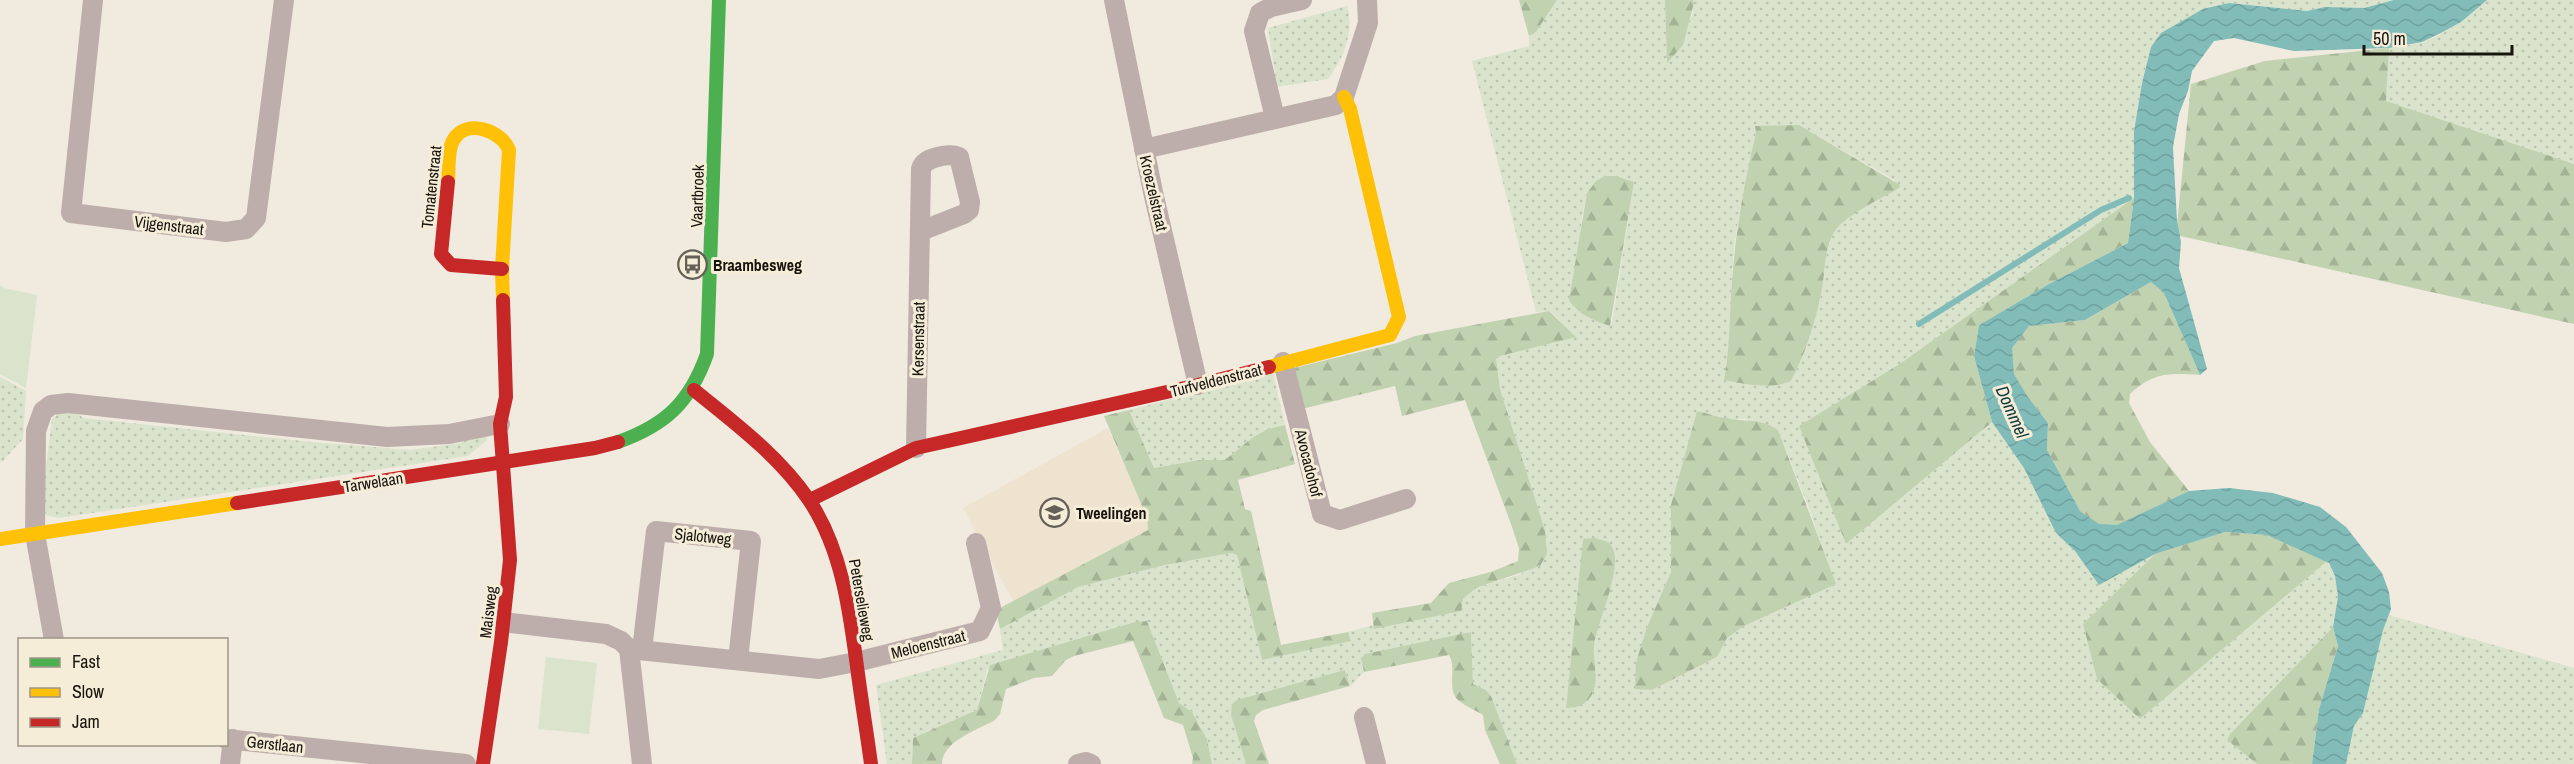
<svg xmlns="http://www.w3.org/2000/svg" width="2574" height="764" font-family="'Archivo Narrow',sans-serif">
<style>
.built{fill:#ede3cf}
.grass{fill:url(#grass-dots);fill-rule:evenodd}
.forest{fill:url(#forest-firs)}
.green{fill:#dae4cd}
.water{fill:url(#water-waves)}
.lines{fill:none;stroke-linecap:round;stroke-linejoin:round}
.stream{stroke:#81bcb9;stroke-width:6}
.street{stroke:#bdaeab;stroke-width:20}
.fast{stroke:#4caf50;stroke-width:14}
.slow{stroke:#ffc107;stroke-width:14}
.jam{stroke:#c62828;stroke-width:14}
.labels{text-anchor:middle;stroke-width:6;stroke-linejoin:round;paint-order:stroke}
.street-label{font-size:16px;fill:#18140e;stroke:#f6edd9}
.poi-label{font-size:16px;font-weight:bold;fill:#18140e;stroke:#f6edd9;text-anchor:start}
.water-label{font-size:18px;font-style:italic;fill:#0f3939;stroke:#f6edd9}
</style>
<defs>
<pattern id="grass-dots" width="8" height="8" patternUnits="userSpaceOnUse" patternTransform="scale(1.5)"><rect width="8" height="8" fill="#dae4cd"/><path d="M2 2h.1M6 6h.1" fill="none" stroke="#bac3af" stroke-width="1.8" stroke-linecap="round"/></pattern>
<pattern id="forest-firs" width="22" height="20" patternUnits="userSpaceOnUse" patternTransform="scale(1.5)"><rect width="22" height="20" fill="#c0d2b0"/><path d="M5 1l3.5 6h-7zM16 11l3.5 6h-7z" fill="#a4b396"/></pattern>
<pattern id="water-waves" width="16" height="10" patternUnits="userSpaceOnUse" patternTransform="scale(1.5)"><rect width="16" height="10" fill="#81bcb9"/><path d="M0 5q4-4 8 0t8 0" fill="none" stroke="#6fa19e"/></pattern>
</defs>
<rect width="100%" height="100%" fill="#f0eadf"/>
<path class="built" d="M1108 428 1147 518 1148 530 1013 601 963 508Z"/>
<g class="grass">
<path d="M1557 0H1665L1667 62 1693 14V0H2394L2364 8 2325 7 2307 11 2229 3 2151 47 2142 83 2134 131V198L1898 365 1803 425 1846 544 1992 422 2024 468 2056 533 2075 551 2099 584 2155 554 2083 624 2140 719 2327 561 2335 576 2338 598 2333 627 2230 734 2227 740 2257 764H1517L1491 696 1486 690 1473 684 1471 632 1361 658 1364 672 1350 686 1345 670 1231 715 1246 764H1212L1207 739 1192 712 1179 703 1147 621 987 670 977 710 913 738 912 764H887L876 685 1003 650 1000 629 1078 587 1165 565 1231 553 1237 555 1262 660 1351 640 1348 632 1374 625V629L1463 599 1476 588 1521 574 1545 530 1500 389 1496 357 1575 336 1550 311 1536 312 1472 61 1529 46V36L1536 32ZM1799 125 1894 180 1898 188C1879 199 1856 209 1840 225 1823 242 1826 272 1821 294 1815 323 1805 355 1791 381L1763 386 1724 380C1731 345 1730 309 1732 274 1735 227 1745 178 1756 133ZM1634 182 1612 323 1610 326 1591 319 1574 308 1582 217 1587 193ZM1697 411 1728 419H1745L1778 430 1808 506 1835 584 1744 626 1727 638 1717 657 1652 690 1636 689V662L1647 627 1671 572V505ZM1584 539 1613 580 1597 627 1594 647 1595 689 1566 708Z"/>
<path d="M2487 0H2574V164L2386 101 2389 48C2400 46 2412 45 2423 42 2447 34 2468 16 2487 0Z"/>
<path d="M1347 6C1355 30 1343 60 1328 79L1277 87 1268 28Z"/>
<path d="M1273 373 1285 425 1268 429 1253 437 1225 460H1199L1154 468 1129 410Z"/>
<path d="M0 377 26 391 23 439 2 462 0 460Z"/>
<path d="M62 411H75L83 418 312 442 410 450 461 443 464 439 486 435 487 440 468 456 59 518 46 515 42 500 52 419Z"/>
<path d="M2385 614 2574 668V764H2346L2354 726 2363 712Z"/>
</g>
<g class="forest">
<path d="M1519 0H1557L1536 32 1529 36Z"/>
<path d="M1665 0H1693L1694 3 1683 45 1667 63Z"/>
<path d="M2389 48 2386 101 2574 164V324L2176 235 2191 84 2265 61Z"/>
<path d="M1799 125 1900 185 1899 188C1879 200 1857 209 1840 225 1823 241 1826 272 1821 294 1815 323 1805 355 1791 381 1771 390 1745 384 1724 380 1731 343 1729 307 1733 269 1737 224 1745 177 1756 133L1755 126Z"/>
<path d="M1605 176H1616L1634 182 1610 326C1595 321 1578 315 1569 300L1587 193 1596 181Z"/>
<path d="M2134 198 2128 243 2049 284 1979 325 1974 356 1992 422 1846 544 1799 426 1898 365Z"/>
<path d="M2151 282 2164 293 2200 375C2169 373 2154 372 2130 394L2129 403 2150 442 2189 491 2117 526 2099 525 2080 511 2047 450 2048 423 2028 397 2014 374 2011 348 2029 326 2085 320Z"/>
<path d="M1549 311 1576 337 1496 357 1500 389 1545 530 1547 554 1540 566 1476 588 1463 599 1461 611 1374 629 1372 613 1431 603 1449 583 1491 572 1518 561 1519 548 1511 524 1465 400 1402 416 1395 386 1302 409 1294 368 1397 343 1415 336Z"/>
<path d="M1129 410 1154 468 1199 460H1225L1253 437 1268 429 1285 425 1295 464 1238 480 1245 509 1251 511 1281 645 1348 632 1351 641 1262 660 1237 555 1231 553 1165 565 1078 587 1000 629 996 610 1148 530 1147 518 1104 416Z"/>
<path d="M1697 411C1707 413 1716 417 1726 418 1744 422 1762 418 1778 430L1836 584 1744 626 1727 638 1717 657 1652 690 1635 689 1636 662 1647 627 1671 572V505Z"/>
<path d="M2225 532 2267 535 2327 561 2140 719 2097 679 2083 624 2155 554Z"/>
<path d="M1596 538C1600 540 1605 540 1609 543 1628 561 1596 623 1594 647 1593 660 1599 680 1593 693 1587 704 1578 708 1566 708L1583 539Z"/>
<path d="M1147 621 1179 703 1192 712 1207 739 1212 764H1192L1193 758 1183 725 1164 718 1133 641 1074 656 1066 660 1052 676 1034 678 1006 689 1000 714 995 720C978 730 942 741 942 764H912L913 738 977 710 990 665 1135 622Z"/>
<path d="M2333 627 2338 646 2319 709 2312 764H2257L2227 740 2230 734Z"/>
<path d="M1471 632 1473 684 1486 690 1491 696 1517 764H1500L1485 730 1483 715C1475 710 1463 705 1457 699 1447 687 1457 668 1449 655L1364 672 1361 658 1365 654Z"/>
<path d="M1345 670 1350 686 1263 710 1256 715 1254 721 1269 764H1246L1231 715 1232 704 1237 700Z"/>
</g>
<g class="green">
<path d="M0 285 4 288 37 295 26 388 0 374Z"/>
<path d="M546 657 597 663 589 734 538 729Z"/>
</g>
<path class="water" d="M2394 0H2487L2461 22 2441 33 2422 42 2389 48 2294 51 2234 38 2214 41 2192 71 2188 91 2179 114 2173 147 2177 221 2181 242 2179 268 2207 369 2200 375 2164 293 2151 282 2085 320 2029 326 2012 348 2014 374 2028 397 2048 423 2047 450 2080 511 2099 524 2117 525 2189 491 2229 488 2273 493 2320 507 2346 527 2382 573 2389 592 2391 609 2383 630 2363 713 2354 726 2346 764H2312L2319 709 2338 646 2333 627 2338 597 2335 576 2329 563 2267 535 2225 532 2155 554 2099 585 2075 551 2056 533 2024 468 1992 422 1974 356 1979 325 2049 284 2128 243 2134 198V131L2142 83 2151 47 2161 33 2203 9 2229 3 2307 11 2325 7 2364 8Z"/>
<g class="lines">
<path class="stream" d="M1919 324 2101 210 2129 198"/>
<g class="street">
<path d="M93 0 71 213 226 232 246 229 256 218 284 0"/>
<path d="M1114 0 1153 192 1198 385"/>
<path d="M1275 118 1254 31 1260 13 1271 7 1302 0"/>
<path d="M1144 149 1336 105 1344 97 1368 23 1367 0"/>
<path d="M1283 362 1322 514 1340 520 1406 499"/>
<path d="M916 448 921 169C924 157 949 153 959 157L970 202 969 210 964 214 921 231"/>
<path d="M503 622 606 634 621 641 629 649 642 764"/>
<path d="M54 640 35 534 36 431 43 411 51 405 68 403 387 437 449 434 500 424"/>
<path d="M629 649 819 669 856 662 980 631 991 608 976 543"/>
<path d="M642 650 656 531 751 541 738 660"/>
<path d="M1364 717 1376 764"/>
<path d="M226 739 466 764"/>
<path d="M230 764 233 739"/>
<path d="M1078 764 1086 762 1091 764"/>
</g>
<path class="fast" d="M618 442C666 425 690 402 707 354L719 0"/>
<g class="slow">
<path d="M448 182C449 170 447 149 454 139 467 118 502 131 509 150L502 269 503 300"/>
<path d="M1269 367 1390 335 1399 317 1350 109 1344 97"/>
<path d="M0 539 237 503"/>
</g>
<g class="jam">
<path d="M448 182 441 254 451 265 502 269"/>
<path d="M694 390C735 423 779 456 809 500 843 551 850 614 858 674 862 704 867 734 871 764"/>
<path d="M810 500 916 448 1198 385 1269 367"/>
<path d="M237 503 595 448 618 442"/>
<path d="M483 764 501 642 510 560 500 424 506 397 503 300"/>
</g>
</g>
<defs>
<symbol id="bus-ring" viewBox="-11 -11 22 22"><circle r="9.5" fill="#f6edd9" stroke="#645f57" stroke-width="1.5"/><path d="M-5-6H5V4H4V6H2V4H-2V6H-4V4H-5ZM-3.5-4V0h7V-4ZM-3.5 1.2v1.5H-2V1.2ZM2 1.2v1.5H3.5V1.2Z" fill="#645f57"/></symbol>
<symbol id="school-ring" viewBox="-11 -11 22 22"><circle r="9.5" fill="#f6edd9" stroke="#645f57" stroke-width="1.5"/><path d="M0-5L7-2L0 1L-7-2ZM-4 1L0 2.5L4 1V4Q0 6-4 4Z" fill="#645f57"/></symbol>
</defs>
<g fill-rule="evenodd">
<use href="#bus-ring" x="676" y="248" width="33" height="33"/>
<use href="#school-ring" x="1038" y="496" width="33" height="33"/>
</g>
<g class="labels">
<g class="street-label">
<text transform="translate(431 187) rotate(-84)" y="6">Tomatenstraat</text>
<text transform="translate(1154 193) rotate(77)" y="6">Kroezelstraat</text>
<text transform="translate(697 196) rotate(-88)" y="6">Vaartbroek</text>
<text transform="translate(169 225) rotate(7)" y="6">Vijgenstraat</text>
<text transform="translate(918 339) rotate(-89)" y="6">Kersenstraat</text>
<text transform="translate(1216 380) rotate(-14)" y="6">Turfveldenstraat</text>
<text transform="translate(1309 463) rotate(76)" y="6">Avocadohof</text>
<text transform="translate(373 482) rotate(-9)" y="6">Tarwelaan</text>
<text transform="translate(703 536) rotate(6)" y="6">Sjalotweg</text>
<text transform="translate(862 600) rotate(80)" y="6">Peterselieweg</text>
<text transform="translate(488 612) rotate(-83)" y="6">Maisweg</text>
<text transform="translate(928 644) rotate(-14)" y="6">Meloenstraat</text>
<text transform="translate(275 744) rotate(6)" y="6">Gerstlaan</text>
</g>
<g class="poi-label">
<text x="713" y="271">Braambesweg</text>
<text x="1076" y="519">Tweelingen</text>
</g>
<g class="water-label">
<text transform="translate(2012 412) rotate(66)" y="6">Dommel</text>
</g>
</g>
<rect x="18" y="638" width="210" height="108" fill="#f6edd9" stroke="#9d9688" stroke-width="1.5"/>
<rect x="30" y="658" width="30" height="9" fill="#4caf50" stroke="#9d9688" stroke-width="1.5"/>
<text x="72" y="668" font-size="18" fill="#18140e">Fast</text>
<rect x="30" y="688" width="30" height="9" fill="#ffc107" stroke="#9d9688" stroke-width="1.5"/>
<text x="72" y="698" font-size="18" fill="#18140e">Slow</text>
<rect x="30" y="718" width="30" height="9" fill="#c62828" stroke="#9d9688" stroke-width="1.5"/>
<text x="72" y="728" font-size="18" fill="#18140e">Jam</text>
<path d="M2364 45v9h148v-9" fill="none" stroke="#18140e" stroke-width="3"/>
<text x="2373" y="45" font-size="18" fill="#18140e" stroke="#f6edd9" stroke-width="4.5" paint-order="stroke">50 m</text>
</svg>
